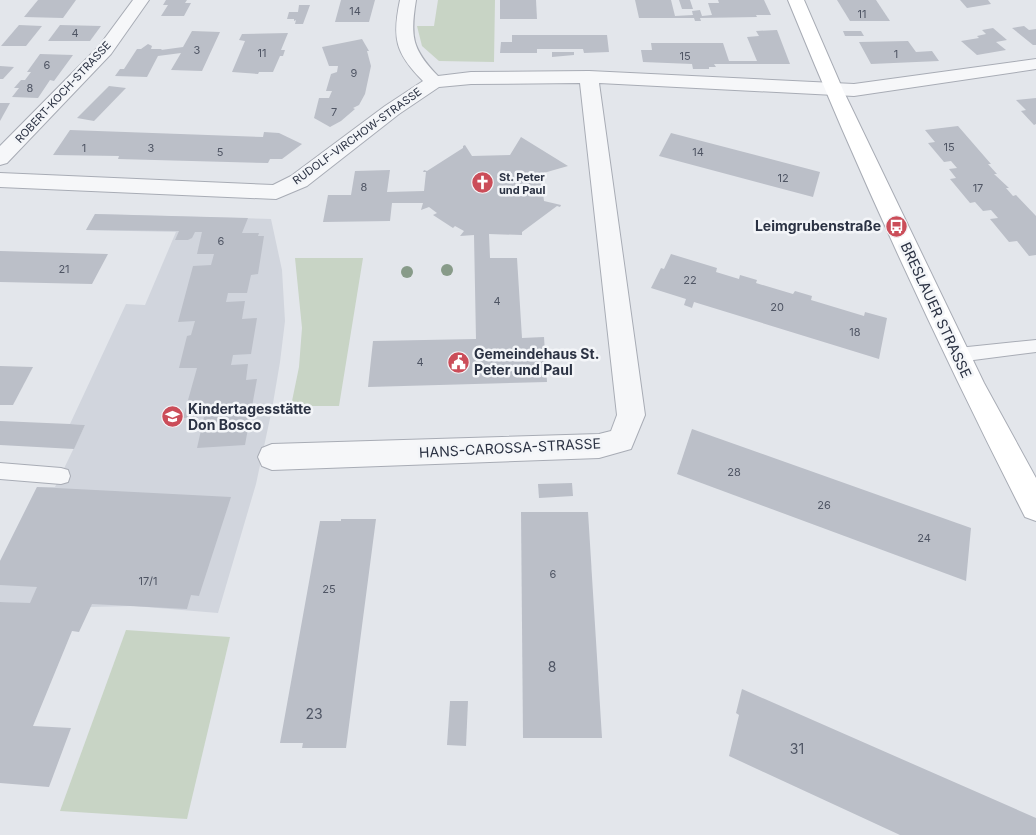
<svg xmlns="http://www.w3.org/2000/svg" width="1036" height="835" font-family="Inter,sans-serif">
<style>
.built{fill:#d1d5dd}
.green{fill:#c8d4c5}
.building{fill:#bbbfc8}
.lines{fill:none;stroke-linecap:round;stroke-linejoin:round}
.lane-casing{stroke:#a8acb5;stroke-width:2}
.street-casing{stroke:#a8acb5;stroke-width:2}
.secondary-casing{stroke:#a8acb5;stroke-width:2}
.lane{fill:#f6f7f9;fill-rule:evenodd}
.street{fill:#f6f7f9;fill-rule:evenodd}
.secondary{fill:#fff;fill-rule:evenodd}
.tree{fill:#889b89}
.labels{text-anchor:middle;stroke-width:5;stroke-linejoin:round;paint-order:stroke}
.number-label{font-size:11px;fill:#4f5564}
.far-street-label{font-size:11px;fill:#2b3243;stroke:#f3f5f8}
.far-poi-label{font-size:11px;font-weight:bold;fill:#2b3243;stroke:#f3f5f8;text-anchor:start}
.poi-label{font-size:14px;font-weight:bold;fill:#2b3243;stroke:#f3f5f8;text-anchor:start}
.street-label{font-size:14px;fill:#2b3243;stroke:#f3f5f8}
.near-number-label{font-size:14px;fill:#4f5564}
</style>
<rect width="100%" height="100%" fill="#e3e6eb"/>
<path class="built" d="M95 214 271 219 282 270 285 321 280 362 272 409 256 484 218 613 134 606 90 607 0 602V561L37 487H55L85 425 70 424 126 304 145 305 176 232 86 230Z"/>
<g class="green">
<path d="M438 0H495L494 62 439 61 422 46 417 26H434Z"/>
<path d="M295 258H363L339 406H291L299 367 302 328Z"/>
<path d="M126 630 230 637 187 819 60 811Z"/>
</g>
<g class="building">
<path d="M38 0H76L63 18 24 17Z"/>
<path d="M166 0H187L185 3H191L184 16H161L168 5H163Z"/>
<path d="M341 0H375L369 22H335Z"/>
<path d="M500 0H536L537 19H500Z"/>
<path d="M635 0H671L675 16 693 15 692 11 700 10 702 16 712 15 708 3H719L718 0H764L771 15H756L757 17 700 18 701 21H695L694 18H639Z"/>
<path d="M679 0H690L693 9H682Z"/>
<path d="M837 0H876L890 21H850Z"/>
<path d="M960 0H988L991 4 967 8Z"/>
<path d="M299 5H310L303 24H295L296 20 294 21V19H287L289 12H298Z"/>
<path d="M19 25 42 26 26 46H1Z"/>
<path d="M60 25 101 26 90 41H48Z"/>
<path d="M1024 26 1029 30 1036 29V45H1033L1012 28Z"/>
<path d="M993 28 1007 40 996 42 1006 50 977 55 961 41 979 38 977 36 986 34 982 30Z"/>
<path d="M777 30 790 64H714L716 67H709V69H693L692 64 643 62 641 50H652L651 43H723L729 61H757L747 37 759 36 756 31Z"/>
<path d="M192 31 220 32 202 71 171 70 181 53 158 56 147 77 115 76 120 69H124L137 49H141L148 44 152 46 151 49H162L161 50 183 47Z"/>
<path d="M843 31H861L864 36H845Z"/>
<path d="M288 33 281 50H285L283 56H280L273 72H259L258 74 232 72 245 41 239 40 242 34Z"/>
<path d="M512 35H607L609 52 584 53 583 49H537V53H500L501 42H512Z"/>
<path d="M362 39 369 51H367L371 66 365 94 359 105 353 108 355 109 341 121 330 127 314 118 319 98H329L332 91H326L331 74 337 72 338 66H329L322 47Z"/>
<path d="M908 41 916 52 932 51 939 61 871 64 859 42Z"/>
<path d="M552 52H574V55L552 57Z"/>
<path d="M40 54 73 55 54 81 50 80 38 98 12 97 19 88H14L21 80H25L31 72H27Z"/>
<path d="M0 66 14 67 3 79H0Z"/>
<path d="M109 86 126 88 94 121 77 118Z"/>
<path d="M1036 98V124L1034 125 1021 111 1026 110 1016 100Z"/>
<path d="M0 103H10L0 121Z"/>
<path d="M958 126 991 164H988L997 174H994L1009 188H1006L1013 196 1016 195 1036 216V255L1029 256 1017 241 1009 242 990 219 998 218 991 210 983 211 975 202 970 203 950 179 956 178 949 169 957 168 951 161 944 162 928 143 935 142 925 130Z"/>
<path d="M70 130 263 137 264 132 279 133 302 144 282 159H270L268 163 118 159 119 156 53 155Z"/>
<path d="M671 133 820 172 813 197 659 156Z"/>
<path d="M521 137 568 166 540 174 544 201 561 205 560 207 557 206 522 232V235L489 234 490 258H517L522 338 544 337 547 382 368 387 373 341 476 339 474 235 460 236 464 231 455 226 453 228 433 215 437 213 429 207 421 210 423 203H392L390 221 323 222 328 195H351L355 171 390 170 387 192 424 191 426 172H423L424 170 427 171 463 148V146L465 145 472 156 510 155Z"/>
<path d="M95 214 248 218 242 233H259L258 236H264L258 274 251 275 247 293H228L226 302 245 301 242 319 257 318 251 354 233 355 231 365 248 364 246 380 257 379 245 445 197 448 204 417 183 418 197 368H179L187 336 191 335 195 321 178 322 193 266 211 265 214 254H197L202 232H195L192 238 188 240H175L179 231 86 230Z"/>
<path d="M0 251 108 254 92 284 0 282Z"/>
<path d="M671 254 717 268 716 272 739 279 740 275 757 280 756 283 793 294 795 291 812 296 811 300 864 316 865 312 887 318 879 359 694 302 692 308 684 305 686 299 651 288 661 268 664 269Z"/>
<path d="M0 366 33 367 13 405H0Z"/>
<path d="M0 421 70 424 85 425 74 449 0 445Z"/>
<path d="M692 429 971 528 966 581 677 474Z"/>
<path d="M572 483 573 496 539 498 538 484Z"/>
<path d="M37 487 231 497 199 596 191 595 187 609 92 604 79 632 72 631 33 726 71 728 49 787 0 783V602L30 603 37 587 0 585V561Z"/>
<path d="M521 512H588L602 738H523Z"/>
<path d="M341 519H376L346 748H302L303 743H280L320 521H341Z"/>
<path d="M742 689 1036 818V835H900L729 756 739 715 736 713Z"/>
<path d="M450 701H468L466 746 447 745Z"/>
</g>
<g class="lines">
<defs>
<g id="lane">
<path d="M1036 340V352L958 362 952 360 950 355 952 350 958 348Z"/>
<path d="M0 463 61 468 68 470 70 476 68 482 61 484 0 479Z"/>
</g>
<g id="street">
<path d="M133 0H149L111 54 7 163 0 165V146L99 46Z"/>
<path d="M400 0H416C410 37 412 49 438 76L471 72 589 71 854 84 1036 59V69L854 96 599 83 645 415 631 449 599 458 272 470 262 466 258 457 262 448 272 444 599 434 611 431 617 415 580 83 471 84 439 87 399 114 307 186 276 199 0 187V173L273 185 291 176 385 106 423 81C395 53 392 38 400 0Z"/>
</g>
<path id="secondary" d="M788 0H804L843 90 984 383 1036 478V521L1025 517C939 348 859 175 788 0Z"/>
</defs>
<use href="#lane" class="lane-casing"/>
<use href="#street" class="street-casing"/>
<use href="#secondary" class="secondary-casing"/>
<use href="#lane" class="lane"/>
<use href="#street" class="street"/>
<use href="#secondary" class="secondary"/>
</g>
<g class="tree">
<circle cx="447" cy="270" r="6"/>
<circle cx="407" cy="272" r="6"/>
</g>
<defs>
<symbol id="church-disc" viewBox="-11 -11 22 22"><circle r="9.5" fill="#cb4d59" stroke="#f3f5f8"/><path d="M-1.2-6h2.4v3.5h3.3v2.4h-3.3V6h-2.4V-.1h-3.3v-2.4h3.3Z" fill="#fff"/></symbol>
<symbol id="bus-disc" viewBox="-11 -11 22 22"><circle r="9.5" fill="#cb4d59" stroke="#f3f5f8"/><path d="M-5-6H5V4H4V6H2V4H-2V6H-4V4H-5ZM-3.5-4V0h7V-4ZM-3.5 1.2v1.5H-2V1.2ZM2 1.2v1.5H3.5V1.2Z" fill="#fff"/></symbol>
<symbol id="civic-disc" viewBox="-11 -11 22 22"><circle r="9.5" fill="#cb4d59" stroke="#f3f5f8"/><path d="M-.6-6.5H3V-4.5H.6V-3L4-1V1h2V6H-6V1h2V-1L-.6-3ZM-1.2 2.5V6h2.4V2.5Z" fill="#fff"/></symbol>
<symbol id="school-disc" viewBox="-11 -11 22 22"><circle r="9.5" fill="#cb4d59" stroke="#f3f5f8"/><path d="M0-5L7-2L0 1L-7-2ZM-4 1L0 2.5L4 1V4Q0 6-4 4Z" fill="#fff"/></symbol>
</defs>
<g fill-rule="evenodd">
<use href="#church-disc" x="470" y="170" width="25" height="25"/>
<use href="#bus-disc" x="884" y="214" width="25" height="25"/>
<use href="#civic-disc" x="446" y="350" width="25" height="25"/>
<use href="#school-disc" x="160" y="404" width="25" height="25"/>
</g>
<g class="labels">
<g class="number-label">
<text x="355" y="15">14</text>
<text x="862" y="18">11</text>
<text x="75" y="37">4</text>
<text x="197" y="54">3</text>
<text x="262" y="57">11</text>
<text x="896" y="58">1</text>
<text x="685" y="60">15</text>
<text x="47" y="69">6</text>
<text x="354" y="77">9</text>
<text x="30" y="92">8</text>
<text x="334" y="116">7</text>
<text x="949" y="151">15</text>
<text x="84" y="152">1</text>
<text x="151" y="152">3</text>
<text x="220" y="156">5</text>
<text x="698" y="156">14</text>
<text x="783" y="182">12</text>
<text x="364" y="191">8</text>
<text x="978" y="192">17</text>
<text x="221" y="245">6</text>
<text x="64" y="273">21</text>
<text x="690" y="284">22</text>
<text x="497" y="305">4</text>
<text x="777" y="311">20</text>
<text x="855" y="336">18</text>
<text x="420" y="366">4</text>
<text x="734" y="476">28</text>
<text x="824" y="509">26</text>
<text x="924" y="542">24</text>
<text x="553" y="578">6</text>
<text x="148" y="585">17/1</text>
<text x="329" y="593">25</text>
</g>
<g class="far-street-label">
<text transform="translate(63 92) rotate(-47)" y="4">ROBERT-KOCH-STRASSE</text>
<text transform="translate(357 136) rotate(-36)" y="4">RUDOLF-VIRCHOW-STRASSE</text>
</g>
<g class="far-poi-label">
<text x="499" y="181">St. Peter<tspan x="499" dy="13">und Paul</tspan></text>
</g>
<g class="poi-label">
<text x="881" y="231" text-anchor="end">Leimgrubenstraße</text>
<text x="474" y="359">Gemeindehaus St.<tspan x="474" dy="16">Peter und Paul</tspan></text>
<text x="188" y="414">Kindertagesstätte<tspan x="188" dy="16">Don Bosco</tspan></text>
</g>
<g class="street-label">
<text transform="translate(936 310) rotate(65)" y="5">BRESLAUER STRASSE</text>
<text transform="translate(510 448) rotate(-3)" y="5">HANS-CAROSSA-STRASSE</text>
</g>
<g class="near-number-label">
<text x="552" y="672">8</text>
<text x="314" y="719">23</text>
<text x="797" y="754">31</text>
</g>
</g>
</svg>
